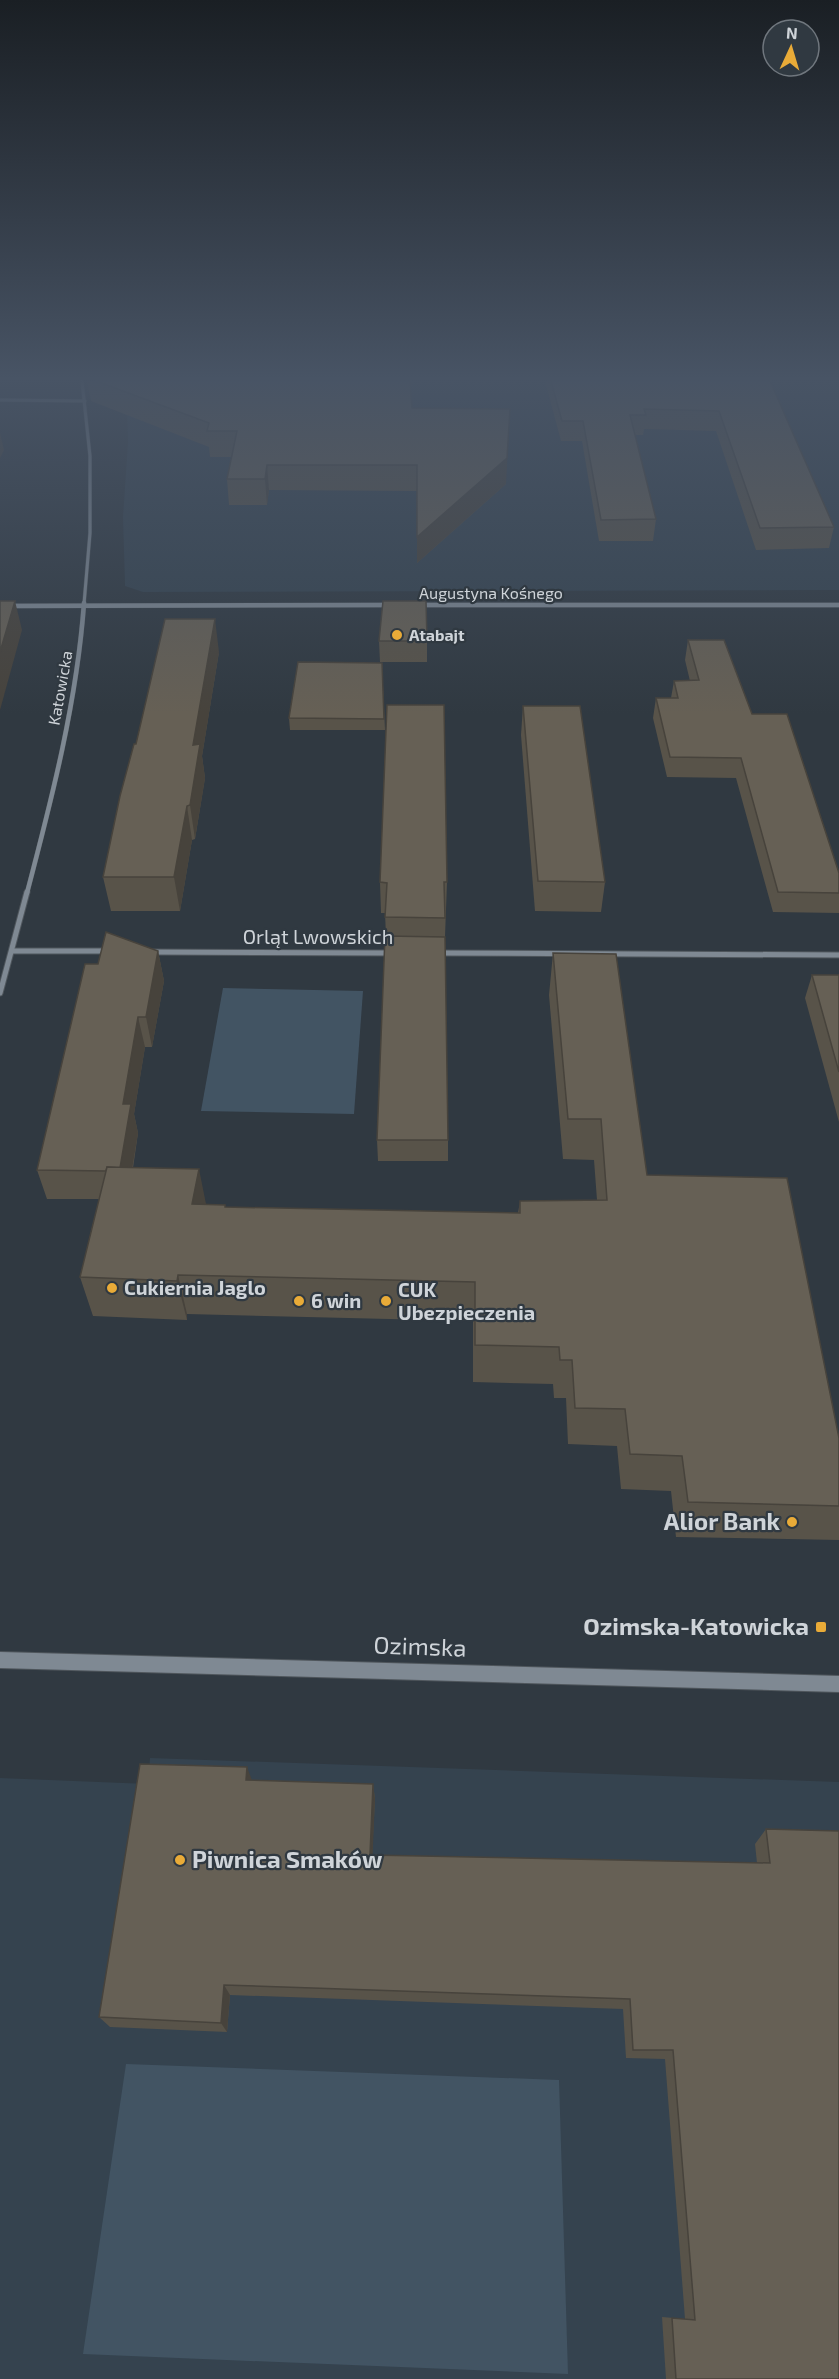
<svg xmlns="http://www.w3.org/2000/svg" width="839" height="2379" font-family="'Exo 2',sans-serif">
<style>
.built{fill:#35434f}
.green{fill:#425463}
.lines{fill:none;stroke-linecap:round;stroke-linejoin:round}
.street-far2-casing{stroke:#4f565c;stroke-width:4}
.street-far1-casing{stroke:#4f565c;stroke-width:5}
.street-casing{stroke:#4f565c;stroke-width:7}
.secondary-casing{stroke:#4f565c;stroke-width:2}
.street-far2{stroke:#7f8993;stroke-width:3}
.street-far1{stroke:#7f8993;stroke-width:4.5}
.street{stroke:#7f8993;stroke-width:5}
.secondary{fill:#7f8993;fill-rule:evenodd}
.wall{fill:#585349}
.shaded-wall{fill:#47433c}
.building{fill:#666055;stroke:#47433c;stroke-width:1.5}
.poi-dot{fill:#e9ab38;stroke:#303941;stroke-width:2}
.labels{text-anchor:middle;stroke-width:4.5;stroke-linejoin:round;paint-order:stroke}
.far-street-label{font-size:16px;fill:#cfd4d9;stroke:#303941}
.far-poi-label{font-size:16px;font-weight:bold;fill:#cfd4d9;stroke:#303941;text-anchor:start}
.street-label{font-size:20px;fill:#cfd4d9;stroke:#303941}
.poi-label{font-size:20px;font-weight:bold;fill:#cfd4d9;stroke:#303941;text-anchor:start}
.near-poi-label{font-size:24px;font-weight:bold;fill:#cfd4d9;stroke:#303941;text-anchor:end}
.near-street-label{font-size:24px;fill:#cfd4d9;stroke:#303941}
</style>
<rect width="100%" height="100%" fill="#303941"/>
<g class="built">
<path d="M121 381H839V590L143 592 125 586 123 517 128 442 127 408Z"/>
<path d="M150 1758 839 1782V2379H0V1778L148 1784Z"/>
</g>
<g class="green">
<path d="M223 988 363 991 354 1114 201 1111Z"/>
<path d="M126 2064 559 2080 568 2374 83 2354Z"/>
</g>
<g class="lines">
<defs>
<g id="street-far2">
<path d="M82 381 90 456V533L84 604"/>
<path d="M0 400 85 401"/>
</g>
<g id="street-far1">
<path d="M418 605H839"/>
<path d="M0 606 389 605"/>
<path d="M27 893C52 798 77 701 84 603"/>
</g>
<g id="street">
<path d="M13 951H109"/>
<path d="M150 952 391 953"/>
<path d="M438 953 839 955"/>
<path d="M0 993 27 892"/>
</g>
<path id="secondary" d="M0 1652 839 1676V1692L0 1668Z"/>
</defs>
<use href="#street-far2" class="street-far2-casing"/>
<use href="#street-far1" class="street-far1-casing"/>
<use href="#street" class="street-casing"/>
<use href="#secondary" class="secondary-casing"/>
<use href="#street-far2" class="street-far2"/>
<use href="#street-far1" class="street-far1"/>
<use href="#street" class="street"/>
<use href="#secondary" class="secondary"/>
</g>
<g class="wall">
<path d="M87 381H410L412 408 506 484 417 563V491L269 490 267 505H229L227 479 232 457H210L209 447 91 401Z"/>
<path d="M545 381H770L834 527 829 548 756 550 716 431 644 429 643 435H635L656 519 653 541H599L582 441H561Z"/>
<path d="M688 640 752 714 839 873V913L773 912 736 778 667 777 653 718 656 698H671L674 681H690L685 660Z"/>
<path d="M379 641H427V662H380Z"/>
<path d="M219 652 202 756 205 778 195 839 192 840 180 911H111L103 877Z"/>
<path d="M382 663 385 730H290L289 718Z"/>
<path d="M523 706 605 882 601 912 535 911 521 735Z"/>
<path d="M380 882H447L445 937 448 1140V1161H378L377 1140 386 936 385 913H381Z"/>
<path d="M158 951 164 981 152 1047H145L134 1114 138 1133 133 1168 206 1205 226 1207 518 1213 520 1201 597 1200 594 1160 563 1159 549 995 553 953 647 1175 839 1438V1540L676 1537 671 1491 621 1489 617 1446 568 1444 566 1398H554L553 1384 473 1382V1321L187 1314V1320L93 1316 80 1277 99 1199H47L37 1170 98 964Z"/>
<path d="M812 975H839V1122L805 998Z"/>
<path d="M252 1780 373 1784 375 1799 372 1855 757 1863 755 1844 766 1829 839 2379H666L662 2317 685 2319 665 2059 626 2058 623 2009 230 1995 227 2032 110 2027 99 2017Z"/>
</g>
<g class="shaded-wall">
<path d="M510 409 506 484 417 563V537Z"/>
<path d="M0 433 4 450 0 458Z"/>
<path d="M267 465 269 490 267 505 265 479Z"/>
<path d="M15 601 22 630 0 710V652Z"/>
<path d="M215 619 219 652 202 756 205 778 195 839 190 805 193 745Z"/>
<path d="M187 806 192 840 180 911 174 877Z"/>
<path d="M158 951 164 981 152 1047 146 1017Z"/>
<path d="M138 1017 145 1047 134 1114 138 1133 127 1200 120 1171 123 1104Z"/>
<path d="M199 1169 207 1209 192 1204Z"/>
<path d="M178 1275 187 1314V1320L177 1281Z"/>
<path d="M247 1767 253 1783 246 1780Z"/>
<path d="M373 1784 375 1799 372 1869 370 1855Z"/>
<path d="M224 1985 230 1995 227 2032 221 2023Z"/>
</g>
<g class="building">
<path d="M96 381H410L412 408 510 409 507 458 417 537V465H267L265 479H227L237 431H207L209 423Z"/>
<path d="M551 381H770L834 527 760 528 719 411 644 409 646 415H630L656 519 601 520 583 421H562Z"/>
<path d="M0 601H15L0 652Z"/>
<path d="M383 601H426L427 641H379Z"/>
<path d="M165 619H215L193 745 200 744 190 805 187 806 174 877H103L120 796 134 744H136Z"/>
<path d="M688 640H724L752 714H787L839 873V893L778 892 741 758 670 757 656 698H678L674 681 699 680Z"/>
<path d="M298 662 382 663 384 719 289 718Z"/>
<path d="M387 705H444L447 882H444L445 918 385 917 387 883 380 882Z"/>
<path d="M523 706H580L605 882 538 881Z"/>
<path d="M106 932 158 951 146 1017H138L123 1104H131L120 1168 107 1167 106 1171 37 1170 85 964H98Z"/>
<path d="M385 936 445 937 448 1140H377Z"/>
<path d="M553 953 616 954 647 1175 787 1178 839 1438V1506L688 1502 682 1456 630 1454 625 1409 575 1408 572 1360H560L559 1347 475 1345V1282L178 1275 177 1281 80 1277 107 1167 199 1169 192 1204 225 1205V1207L520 1213V1201L607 1200 601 1119H568Z"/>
<path d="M812 975H839V1072Z"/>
<path d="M140 1764 247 1767 246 1780 373 1784 370 1855 770 1863 766 1829 839 1831V2379H676L672 2318 695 2320 673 2050H633L630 1999 224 1985 221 2023 99 2017Z"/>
</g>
<linearGradient id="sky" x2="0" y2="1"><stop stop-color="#1a1f24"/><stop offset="0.53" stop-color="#485465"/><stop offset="1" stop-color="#485465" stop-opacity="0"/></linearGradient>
<rect width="839" height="714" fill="url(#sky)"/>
<g class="poi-dot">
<circle cx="397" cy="635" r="6"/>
<circle cx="112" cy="1288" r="6"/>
<circle cx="299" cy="1301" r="6"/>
<circle cx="386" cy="1301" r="6"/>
<circle cx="792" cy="1522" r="6"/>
<rect x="815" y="1621" width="12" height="12" rx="3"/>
<circle cx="180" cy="1860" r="6"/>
</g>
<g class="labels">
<g class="far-street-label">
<text x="491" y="599">Augustyna Kośnego</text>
<text transform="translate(60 688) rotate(-80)" y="6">Katowicka</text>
</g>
<g class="far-poi-label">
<text x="409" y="641">Atabajt</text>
</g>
<g class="street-label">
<text x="318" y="944">Orląt Lwowskich</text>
</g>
<g class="poi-label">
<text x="124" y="1295">Cukiernia Jaglo</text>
<text x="398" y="1297">CUK<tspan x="398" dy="23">Ubezpieczenia</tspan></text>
<text x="311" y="1308">6 win</text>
</g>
<g class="near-poi-label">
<text x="780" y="1530">Alior Bank</text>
<text x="809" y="1635">Ozimska-Katowicka</text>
<text x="192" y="1868" text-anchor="start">Piwnica Smaków</text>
</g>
<g class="near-street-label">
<text transform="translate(420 1647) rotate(2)" y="8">Ozimska</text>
</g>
</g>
<g transform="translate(791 48) rotate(4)"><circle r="28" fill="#303941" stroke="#70777e" stroke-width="1.5"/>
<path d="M0-4.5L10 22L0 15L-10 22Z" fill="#e9ab38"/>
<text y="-9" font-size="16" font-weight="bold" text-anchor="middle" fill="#cfd4d9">N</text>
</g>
</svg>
